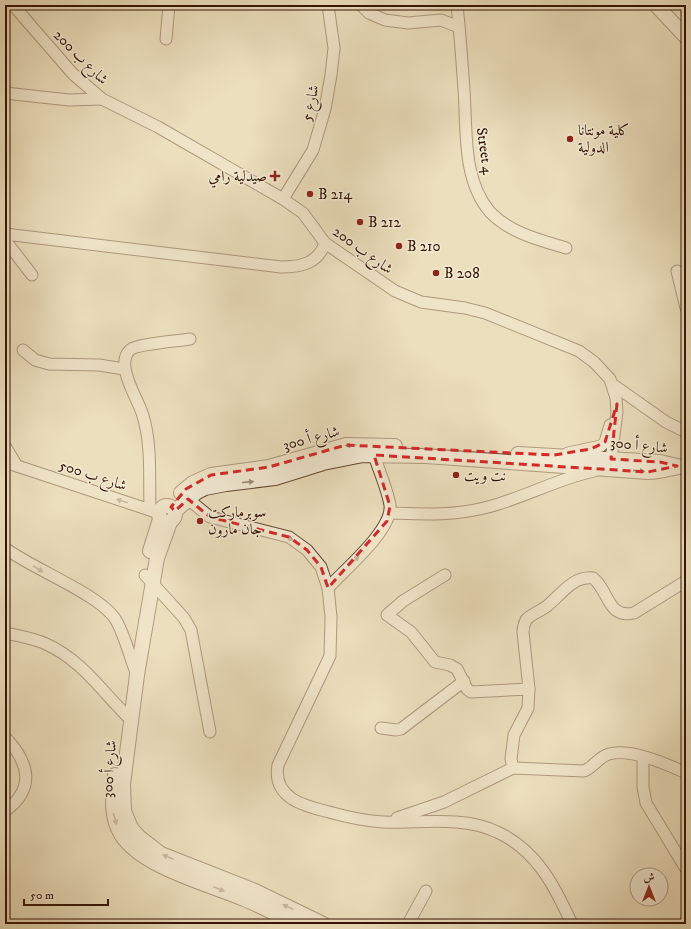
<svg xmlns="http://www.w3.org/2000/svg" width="691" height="929" font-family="'IM FELL DW Pica',Amiri,serif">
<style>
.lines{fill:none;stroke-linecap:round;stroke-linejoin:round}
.minor-casing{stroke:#634732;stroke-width:13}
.tertiary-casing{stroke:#634732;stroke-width:16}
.minor{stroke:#f3ead4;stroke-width:11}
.tertiary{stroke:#f3ead4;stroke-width:14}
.oneway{fill:#9e8a76}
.marked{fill:none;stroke:#d62828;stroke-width:3;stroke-dasharray:8 5;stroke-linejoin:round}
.poi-dot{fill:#8f2418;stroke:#f3ead4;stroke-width:1.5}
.labels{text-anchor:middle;stroke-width:3;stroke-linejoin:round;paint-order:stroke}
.street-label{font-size:15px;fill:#351403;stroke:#f3ead4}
.poi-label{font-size:15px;fill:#351403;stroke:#f3ead4;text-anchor:start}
</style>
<rect width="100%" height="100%" fill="#ecdfbd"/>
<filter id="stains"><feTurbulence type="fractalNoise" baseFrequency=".005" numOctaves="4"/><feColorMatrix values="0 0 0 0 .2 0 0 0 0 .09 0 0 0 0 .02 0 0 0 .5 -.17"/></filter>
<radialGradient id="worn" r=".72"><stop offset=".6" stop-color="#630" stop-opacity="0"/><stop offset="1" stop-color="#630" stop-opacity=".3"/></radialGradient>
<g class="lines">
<defs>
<g id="minor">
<path d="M13 5 73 74 102 99 158 127 283 199 303 213 325 243 395 291 421 302 465 308 485 313 579 351 594 362 610 379 616 398 617 412 610 467"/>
<path d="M361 5 369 13 385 20 408 23 441 20 459 27"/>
<path d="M457 5C460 33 462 61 464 90 467 130 462 179 490 212 510 233 540 240 566 248"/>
<path d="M166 39 169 5"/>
<path d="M5 93 69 100 102 99"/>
<path d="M283 199 313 150 325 109 331 75 334 48 328 5"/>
<path d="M5 234 281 267C300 267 318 264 325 243"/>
<path d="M5 240 32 275"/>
<path d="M677 271 686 308"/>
<path d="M23 350 35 360 49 364 99 365 124 369"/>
<path d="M612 384 666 422 686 432"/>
<path d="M5 446 17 466"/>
<path d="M568 453 601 446 605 442 610 425"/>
<path d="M5 462 156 512"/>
<path d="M188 499 210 517 289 537 307 550 321 567 328 588 331 617 330 656 278 765C272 798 304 806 329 812 347 817 364 821 383 822 407 823 432 820 456 822 470 823 485 826 497 832 537 850 555 887 572 924"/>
<path d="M150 510C149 480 152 445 143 416 139 400 114 365 130 350 136 344 178 341 190 339"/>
<path d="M390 513C422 514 452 516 484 508 522 499 556 479 594 471"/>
<path d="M5 548C32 569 103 595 117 622 126 639 130 658 137 675"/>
<path d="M145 575 184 618 191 630 210 732"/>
<path d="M445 575 403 601 387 615 411 632 435 662 450 665 457 669 467 689 471 692 529 689 528 708 514 735 511 759 513 768"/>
<path d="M328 588C344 570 393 530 390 505 387 488 379 471 374 455"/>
<path d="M5 633C19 636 33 638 46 644 82 660 103 693 130 719"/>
<path d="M529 689 523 632C523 628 524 624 526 620 531 614 541 611 547 606 561 595 572 576 593 578 609 590 607 619 634 613L686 581"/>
<path d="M381 728 396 730 401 729 464 681"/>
<path d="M5 737C28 761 37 788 5 811"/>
<path d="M643 757V787L646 803 686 869"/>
<path d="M397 818 444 802 513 768 584 771C594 767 598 757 609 754 630 748 667 764 686 773"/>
<path d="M408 924 426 891"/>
</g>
<g id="tertiary">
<path d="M656 5 686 37"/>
<path d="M518 454 660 462 677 466"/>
<path d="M181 493 193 483 211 475 269 467 346 445 395 446"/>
<circle cx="167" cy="514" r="8"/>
<path d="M175 511 197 492 205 488 226 484 275 478 323 463 363 455 426 456 648 472C661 472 673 467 686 466"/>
<path d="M170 522 157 558 137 675 123 784 124 811 131 828 139 837 161 854 255 891 323 924"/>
<path d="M150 551 160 519"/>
<path d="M115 775C113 795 110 816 121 834 141 867 209 884 244 899 261 906 278 915 296 924"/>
</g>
</defs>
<use href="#minor" class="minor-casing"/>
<use href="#tertiary" class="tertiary-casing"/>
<use href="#minor" class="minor"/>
<use href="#tertiary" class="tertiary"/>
</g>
<defs><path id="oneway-solid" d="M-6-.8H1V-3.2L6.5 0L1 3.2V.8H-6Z"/></defs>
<g class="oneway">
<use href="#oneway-solid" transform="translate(351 445) rotate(175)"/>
<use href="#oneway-solid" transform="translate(639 471) rotate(4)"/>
<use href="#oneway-solid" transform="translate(248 482) rotate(-5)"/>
<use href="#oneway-solid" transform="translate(122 501) rotate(-162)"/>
<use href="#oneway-solid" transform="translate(288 538) rotate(25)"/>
<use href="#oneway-solid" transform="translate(355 560) rotate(-44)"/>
<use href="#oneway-solid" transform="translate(38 569) rotate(31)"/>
<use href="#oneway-solid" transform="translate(115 819) rotate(75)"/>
<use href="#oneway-solid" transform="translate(168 857) rotate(-157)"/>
<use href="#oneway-solid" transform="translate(219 889) rotate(22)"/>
<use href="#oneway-solid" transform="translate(288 907) rotate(-155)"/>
</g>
<path d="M0 0H691V929H0ZM617 404 611 459 660 462 677 466 648 472 374 455 390 506 387 521 328 588 321 567 307 550 289 537 210 517 188 499 175 511 171 507 186 489 211 475 269 467 346 445 554 455 591 449 605 442Z" fill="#ecdfbd" fill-opacity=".55" fill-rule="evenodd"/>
<path class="marked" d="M617 404 611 459 660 462 677 466 648 472 374 455 390 506 387 521 328 588 321 567 307 550 289 537 210 517 188 499 175 511 171 507 186 489 211 475 269 467 346 445 554 455 591 449 605 442Z"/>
<g class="poi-dot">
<circle cx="570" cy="139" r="4"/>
<path d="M273 170h4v4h4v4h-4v4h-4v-4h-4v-4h4z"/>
<circle cx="310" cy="194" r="4"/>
<circle cx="360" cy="222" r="4"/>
<circle cx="399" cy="246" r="4"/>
<circle cx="436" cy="273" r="4"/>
<circle cx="456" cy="475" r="4"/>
<circle cx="200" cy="521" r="4"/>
</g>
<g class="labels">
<g class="street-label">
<text transform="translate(81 57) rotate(45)" y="5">شارع ب 200</text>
<text transform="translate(310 103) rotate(-78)" y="5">شارع 5</text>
<text transform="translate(485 151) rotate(82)" y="5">Street 4</text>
<text transform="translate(363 250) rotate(36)" y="5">شارع ب 200</text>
<text transform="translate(311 438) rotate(-15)" y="5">شارع أ 300</text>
<text transform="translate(639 445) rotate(6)" y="5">شارع أ 300</text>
<text transform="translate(93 475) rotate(18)" y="5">شارع ب 500</text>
<text transform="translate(109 769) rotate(-86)" y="5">شارع أ 300</text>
</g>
<g class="poi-label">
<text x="578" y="135">كلية مونتانا<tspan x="578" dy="17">الدولية</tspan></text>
<text x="267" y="181" text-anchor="end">صيدلية رامي</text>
<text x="318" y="199">B 214</text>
<text x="368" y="227">B 212</text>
<text x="407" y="251">B 210</text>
<text x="444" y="278">B 208</text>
<text x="464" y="480">نت ويت</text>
<text x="208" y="517">سوبرماركت<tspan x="208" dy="17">جان مارون</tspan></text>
</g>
</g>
<rect width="691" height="929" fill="none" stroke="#ecdfbd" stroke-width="20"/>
<rect x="6" y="6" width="679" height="917" fill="none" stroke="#351403" stroke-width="2"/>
<rect x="10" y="10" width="671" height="909" fill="none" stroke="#351403"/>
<g transform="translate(649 887)"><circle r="19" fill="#f3ead4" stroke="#a79480"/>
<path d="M0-3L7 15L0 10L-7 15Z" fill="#8f2418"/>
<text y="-6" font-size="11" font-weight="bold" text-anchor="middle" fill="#351403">ش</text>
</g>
<path d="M24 899v6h84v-6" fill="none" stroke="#351403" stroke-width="2"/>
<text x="30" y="899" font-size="12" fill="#351403" stroke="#f3ead4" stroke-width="3" paint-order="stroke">50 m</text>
<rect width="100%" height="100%" filter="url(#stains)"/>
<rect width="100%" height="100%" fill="url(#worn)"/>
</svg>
